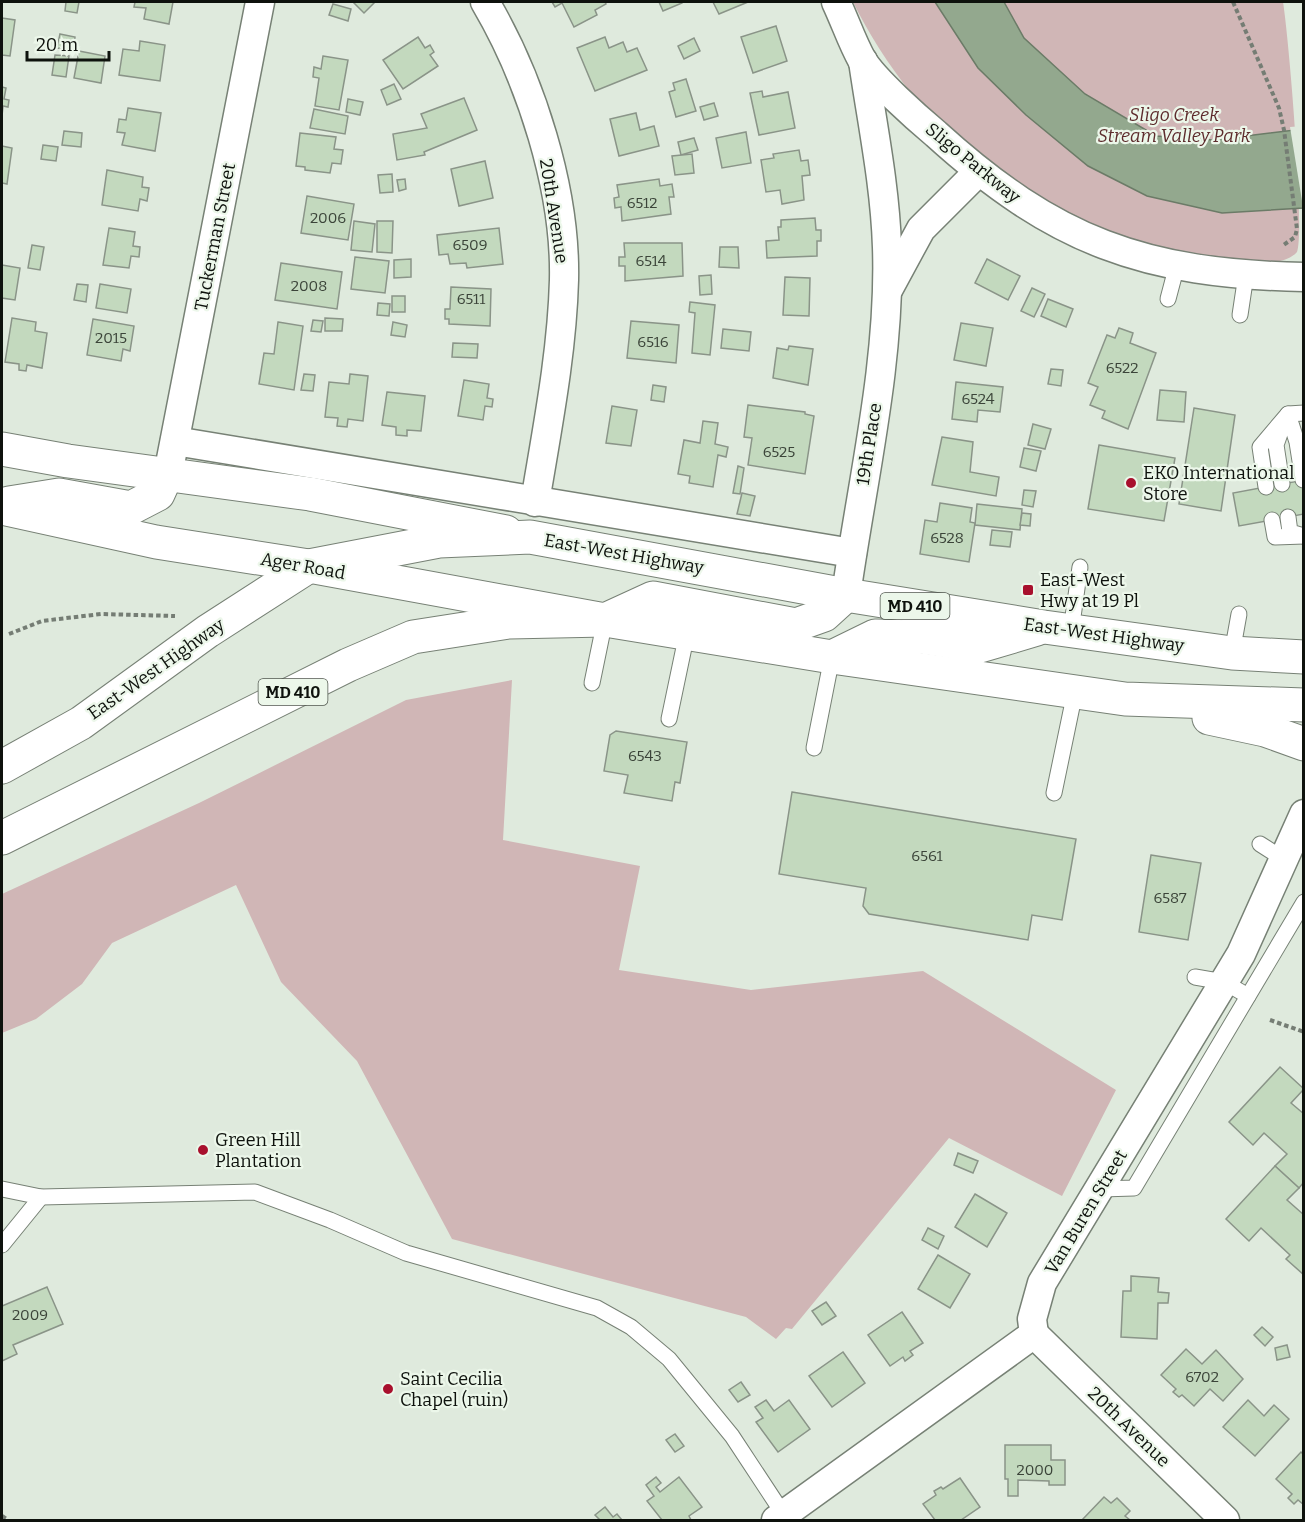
<svg xmlns="http://www.w3.org/2000/svg" width="1305" height="1522" font-family="Bitter,serif">
<style>
.green{fill:#d0b6b6}
.water{fill:#93a88e;stroke:#6b7b67;stroke-width:1.5}
.pier{fill:#dfeadd}
.building{fill:#c3d9be;stroke:#8a9488;stroke-width:1.5}
.lines{fill:none;stroke-linecap:round;stroke-linejoin:round}
.service-casing{stroke:#778175;stroke-width:17}
.minor-casing{stroke:#778175;stroke-width:31}
.secondary-casing{stroke:#778175;stroke-width:35}
.primary-casing{stroke:#778175;stroke-width:35}
.path{stroke:#757d74;stroke-width:4;stroke-dasharray:4.5 3;stroke-linecap:butt}
.service{stroke:#fff;stroke-width:15}
.minor{stroke:#fff;stroke-width:28}
.secondary{stroke:#fff;stroke-width:33}
.primary{stroke:#fff;stroke-width:33}
.poi-dot{fill:#a8102d;stroke:#ecf7ea;stroke-width:2}
.labels{text-anchor:middle;stroke-width:4.5;stroke-linejoin:round;paint-order:stroke}
.number-label{font-size:15px;fill:#3b4439}
.shield{fill:#ecf7ea;stroke:#51574f;stroke-width:1.5}
.shield-label{font-size:16px;font-weight:bold;fill:#0e120d}
.park-label{font-size:18px;font-style:italic;fill:#5d2b2c;stroke:#ecf7ea}
.street-label{font-size:18px;fill:#0e120d;stroke:#ecf7ea}
.poi-label{font-size:18px;fill:#0e120d;stroke:#ecf7ea;text-anchor:start}
</style>
<rect width="100%" height="100%" fill="#dfeadd"/>
<g class="green">
<path d="M853 2H1283C1289 39 1305 230 1297 252 1283 268 1246 262 1227 261 1156 257 1071 223 1012 184 991 170 973 149 954 132 940 120 923 107 911 93 888 64 869 34 853 2Z"/>
<path d="M512 680 503 840 640 866 619 970 751 990 923 971 1116 1090 1062 1196 949 1138 792 1329 786 1328 776 1339 746 1317 452 1239 357 1061 281 982 236 885 112 943 82 984 36 1019 2 1033V894L199 803 406 700Z"/>
</g>
<path class="water" d="M935 2H1004L1024 38 1085 94 1156 136 1213 140 1303 129V208L1222 213 1147 196 1088 166 1026 115 978 68Z"/>
<path class="pier" d="M1303 126H1304L1303 207 1290 127Z"/>
<g class="building">
<path d="M66 2H79L77 13 65 11Z"/>
<path d="M135 2H173L169 24 144 19 146 8 134 7Z"/>
<path d="M353 2H375L364 13Z"/>
<path d="M552 2H605L606 4 595 10 597 15 574 27 562 3 555 7Z"/>
<path d="M659 2H682V3L663 11Z"/>
<path d="M713 2H748L719 14Z"/>
<path d="M333 4 351 9 348 21 329 15Z"/>
<path d="M2 18 15 20 10 56 2 55Z"/>
<path d="M776 26 787 61 753 73 741 37Z"/>
<path d="M60 34 75 37 73 50 57 48Z"/>
<path d="M418 37 425 48 430 45 434 52 430 55 438 66 403 89 383 60Z"/>
<path d="M605 37 609 48 623 42 627 52 637 48 647 70 595 91 577 48Z"/>
<path d="M694 38 700 51 684 59 678 46Z"/>
<path d="M140 41 165 45 160 81 119 75 123 49 139 51Z"/>
<path d="M79 51 105 56 101 83 74 78Z"/>
<path d="M55 55 69 56 66 77 52 75Z"/>
<path d="M323 56 348 60 339 110 315 106 319 78 313 77 314 67 321 69Z"/>
<path d="M686 79 696 111 676 117 669 92 675 90 673 83Z"/>
<path d="M394 84 401 99 387 105 381 90Z"/>
<path d="M2 87 6 88 4 99 9 100 8 107 3 106 2 116Z"/>
<path d="M762 91 763 97 788 92 795 128 759 135 750 93Z"/>
<path d="M464 98 477 130 424 152 425 155 397 160 393 134 427 128 421 114Z"/>
<path d="M348 99 363 102 360 115 346 112Z"/>
<path d="M714 103 718 116 704 120 700 107Z"/>
<path d="M128 108 161 113 155 151 122 145 125 133 117 132 119 119 126 120Z"/>
<path d="M314 109 348 116 345 134 310 128Z"/>
<path d="M636 113 640 130 654 126 659 146 619 156 610 119Z"/>
<path d="M64 131 82 133 81 147 62 145Z"/>
<path d="M746 132 751 163 722 168 716 138Z"/>
<path d="M300 133 336 137 334 149 343 150 341 164 332 163 330 173 305 170V167L296 166Z"/>
<path d="M694 138 698 150 681 155 678 142Z"/>
<path d="M43 145 58 147 56 161 41 159Z"/>
<path d="M2 146 12 148 7 184 2 183Z"/>
<path d="M799 150 801 161 808 160 810 175 802 176 804 200 782 204 780 190 766 192 761 160 774 158 773 154Z"/>
<path d="M692 154 694 173 675 175 672 156Z"/>
<path d="M485 161 493 198 459 206 451 169Z"/>
<path d="M107 170 143 177 142 187 149 188 147 201 140 199 138 211 102 205Z"/>
<path d="M392 174 393 192 380 193 378 175Z"/>
<path d="M405 179 406 189 399 191 397 180Z"/>
<path d="M659 179 660 186 672 184 674 197H669L671 214 622 221 621 207 615 208 614 198 619 197 617 185Z"/>
<path d="M307 196 354 204 348 240 301 233Z"/>
<path d="M815 218 816 230H821V241H817V256L767 258 766 241 779 240 778 227H781V220Z"/>
<path d="M354 221 375 224 372 252 351 250Z"/>
<path d="M377 221H393L392 253 377 252Z"/>
<path d="M109 228 135 232 133 246 140 247 139 257 131 256 129 268 103 265Z"/>
<path d="M499 228 503 264 467 268 466 263 450 264 448 254 439 255 437 235Z"/>
<path d="M624 243H682L683 276 625 281V266H619V257H625Z"/>
<path d="M32 245 44 247 40 270 28 268Z"/>
<path d="M720 247H738L739 268 719 267Z"/>
<path d="M355 257 389 261 385 293 351 289Z"/>
<path d="M411 259V277L394 278V260Z"/>
<path d="M987 259 1020 276 1008 300 975 283Z"/>
<path d="M281 263 342 272 337 309 275 300Z"/>
<path d="M2 265 20 268 15 300 2 298Z"/>
<path d="M711 275 712 294 700 295 699 276Z"/>
<path d="M785 277 810 278 809 316 783 315Z"/>
<path d="M77 284 88 285 86 302 74 300Z"/>
<path d="M100 284 131 289 127 313 96 308Z"/>
<path d="M451 287 491 289 490 326 449 324V319H445V309H450Z"/>
<path d="M1032 288 1045 294 1034 317 1021 311Z"/>
<rect x="392" y="296" width="13" height="16"/>
<path d="M1048 299 1073 309 1066 327 1041 316Z"/>
<path d="M690 302 715 305 710 355 692 353 695 313 689 312Z"/>
<path d="M378 303 390 304 389 316 377 315Z"/>
<path d="M12 318 36 322 35 331 47 333 42 368 27 365 26 371 19 370V364L5 362Z"/>
<path d="M325 318 343 319 342 331H325Z"/>
<path d="M93 319 134 326 130 351 123 349 121 361 87 355Z"/>
<path d="M313 320 323 321 321 332 311 331Z"/>
<path d="M631 321 679 325 676 363 627 358Z"/>
<path d="M278 322 303 326 294 390 259 384 264 353 274 354Z"/>
<path d="M393 322 407 325 405 337 391 335Z"/>
<path d="M961 323 993 328 986 366 954 360Z"/>
<path d="M1119 328 1133 333 1130 343 1156 353 1128 429 1102 418 1105 411 1090 405 1098 387 1088 383 1107 335 1115 338Z"/>
<path d="M723 329 751 332 749 351 721 348Z"/>
<path d="M453 343 478 344 477 358 452 357Z"/>
<path d="M789 346 813 349 808 385 773 378 777 348 788 350Z"/>
<path d="M1051 369 1063 370 1061 386 1048 384Z"/>
<path d="M304 374 315 375 313 391 301 390Z"/>
<path d="M350 374 368 376 363 421 348 419 347 427 337 426 338 418 325 417 329 382 349 384Z"/>
<path d="M464 380 489 384 487 398 493 399 492 407 485 406 483 420 458 416Z"/>
<path d="M956 382 1003 387 1000 412 978 410 977 422 952 419Z"/>
<path d="M653 385 666 387 664 402 651 400Z"/>
<path d="M1160 390 1186 392 1184 422 1157 420Z"/>
<path d="M387 392 425 396 421 431 407 430V436L396 435V427L382 425Z"/>
<path d="M748 405 805 412V414L814 416 805 474 748 465 752 438 744 437Z"/>
<path d="M612 406 637 410 631 446 606 443Z"/>
<path d="M1194 408 1235 415 1221 511 1179 504Z"/>
<path d="M703 421 718 423 715 444 728 447 726 457 718 455 713 487 689 483 690 476 678 474 684 440 700 443Z"/>
<path d="M1033 424 1051 429 1045 449 1028 445Z"/>
<path d="M942 437 973 442 970 472 999 477 996 496 932 485Z"/>
<path d="M1099 445 1175 458 1164 521 1088 509Z"/>
<path d="M1024 448 1041 451 1036 471 1020 467Z"/>
<path d="M738 466 744 468 740 494 733 493Z"/>
<path d="M1304 480V514L1239 526 1233 493Z"/>
<path d="M1024 490 1036 491 1033 507 1022 505Z"/>
<path d="M742 493 755 496 750 516 737 514Z"/>
<path d="M940 503 972 508 970 522 975 523 969 562 920 554 925 520 937 522Z"/>
<path d="M977 504 1022 509 1020 530 975 525Z"/>
<path d="M1022 513 1031 514 1030 526 1020 525Z"/>
<path d="M992 530 1012 532 1010 547 990 545Z"/>
<path d="M616 731 687 742 680 783 675 782 672 801 624 793 628 775 604 771 610 735Z"/>
<path d="M792 792 1076 839 1062 920 1032 915 1028 940 869 914 863 906 866 888 779 874Z"/>
<path d="M1151 855 1201 863 1188 940 1139 932Z"/>
<path d="M1280 1067 1304 1089 1291 1103 1304 1114V1182L1299 1188 1275 1166 1287 1154 1264 1133 1253 1145 1229 1122Z"/>
<path d="M958 1153 978 1161 973 1173 954 1165Z"/>
<path d="M1275 1166 1299 1188 1287 1200 1304 1215V1275L1286 1259 1290 1255 1261 1228 1249 1241 1226 1219Z"/>
<path d="M975 1194 1007 1213 987 1247 955 1227Z"/>
<path d="M928 1228 944 1236 938 1249 922 1240Z"/>
<path d="M938 1255 970 1274 950 1308 918 1289Z"/>
<path d="M1131 1276 1159 1278 1158 1292 1169 1293 1168 1303H1158L1157 1339 1121 1337 1123 1291H1131Z"/>
<path d="M47 1287 63 1324 13 1345 17 1354 2 1361V1306Z"/>
<path d="M826 1302 836 1316 822 1325 812 1311Z"/>
<path d="M902 1312 923 1343 910 1351 913 1355 905 1361 903 1357 890 1366 868 1335Z"/>
<path d="M1262 1327 1273 1337 1265 1346 1254 1335Z"/>
<path d="M1287 1345 1290 1357 1277 1360 1275 1348Z"/>
<path d="M1186 1349 1202 1364 1216 1350 1243 1379 1223 1401 1210 1389 1194 1406 1182 1395 1179 1397 1173 1392 1176 1389 1161 1375Z"/>
<path d="M843 1352 865 1383 832 1407 809 1376Z"/>
<path d="M741 1382 750 1395 738 1402 729 1390Z"/>
<path d="M766 1400 774 1411 789 1400 810 1429 778 1452 756 1422 763 1418 755 1407Z"/>
<path d="M1248 1400 1264 1416 1274 1405 1289 1419 1255 1456 1223 1427Z"/>
<path d="M675 1434 684 1446 675 1452 666 1440Z"/>
<path d="M1005 1445H1051V1460H1065V1485H1049V1481L1018 1480V1496H1008V1479H1005Z"/>
<path d="M1301 1452 1304 1455V1505L1298 1500 1294 1504 1288 1498 1292 1494 1276 1479Z"/>
<path d="M656 1477 661 1483 656 1487 660 1492 679 1477 702 1507 689 1516 691 1520H662L647 1501 654 1496 646 1485Z"/>
<path d="M960 1478 980 1507 961 1520H935L923 1504 936 1495 934 1491 941 1487 943 1489Z"/>
<path d="M1104 1497 1111 1503 1117 1498 1130 1511 1125 1516 1130 1520H1082Z"/>
<path d="M605 1507 613 1517 617 1514 622 1520H600L595 1515Z"/>
</g>
<g class="lines">
<defs>
<g id="service">
<path d="M1168 299 1177 265"/>
<path d="M1240 315 1246 275"/>
<path d="M1288 414 1297 442 1303 480"/>
<path d="M1282 484 1276 445 1283 425"/>
<path d="M1266 487 1260 447 1288 414 1304 413"/>
<path d="M1288 517 1290 532 1304 536"/>
<path d="M1272 520 1275 537 1304 536"/>
<path d="M1071 631 1080 567"/>
<path d="M1232 653 1239 614"/>
<path d="M592 683 605 620"/>
<path d="M669 719 687 633"/>
<path d="M814 748 832 657"/>
<path d="M1054 793 1075 692"/>
<path d="M1260 844 1285 860"/>
<path d="M1195 977 1224 982 1248 996"/>
<path d="M2 1189 41 1197 255 1192 330 1220 406 1253 597 1308 631 1327 669 1359 732 1436 784 1515"/>
<path d="M1101 1189 1134 1188 1304 902"/>
<path d="M2 1245 41 1197"/>
</g>
<g id="minor">
<path d="M485 2C531 80 566 189 564 280 562 354 547 429 535 502"/>
<path d="M836 2C845 21 852 42 862 60 874 80 917 118 936 134 1054 241 1144 274 1304 277"/>
<path d="M889 288 921 229 978 172"/>
<path d="M175 441 852 553"/>
<path d="M171 459 260 2"/>
<path d="M846 595C862 481 891 362 887 247 885 185 872 123 863 61"/>
<path d="M1034 1334 1225 1520"/>
<path d="M776 1520 1034 1334 1032 1319 1042 1283 1241 954 1304 814"/>
</g>
<g id="secondary">
<path d="M2 449 68 461 310 494 506 532"/>
<path d="M9 503 59 495 131 508 158 494 168 472"/>
<path d="M2 508 156 542 309 566 605 620 653 598 796 625 824 615 846 595"/>
</g>
<g id="primary">
<path d="M832 657 875 636 921 637 980 646 1037 629"/>
<path d="M1209 718 1265 730 1304 744"/>
<path d="M2 767 81 723 208 631 309 566 439 541 530 537 846 595 1044 627 1232 653 1304 657"/>
<path d="M2 838 348 665 413 637 509 622 605 620 832 657 1125 699 1304 705"/>
</g>
</defs>
<use href="#service" class="service-casing"/>
<use href="#minor" class="minor-casing"/>
<use href="#secondary" class="secondary-casing"/>
<use href="#primary" class="primary-casing"/>
<g class="path">
<path d="M1233 2 1279 108 1284 130 1297 229 1295 237 1282 246"/>
<path d="M9 634 42 621 101 614 175 616"/>
<path d="M1270 1020 1304 1032"/>
<path d="M2 1516 8 1520"/>
</g>
<use href="#service" class="service"/>
<use href="#minor" class="minor"/>
<use href="#secondary" class="secondary"/>
<use href="#primary" class="primary"/>
</g>
<g class="poi-dot">
<circle cx="1131" cy="483" r="6"/>
<rect x="1022" y="584" width="12" height="12" rx="3"/>
<circle cx="203" cy="1150" r="6"/>
<circle cx="388" cy="1389" r="6"/>
</g>
<g class="labels">
<g class="number-label">
<text x="642" y="208">6512</text>
<text x="328" y="223">2006</text>
<text x="470" y="250">6509</text>
<text x="651" y="266">6514</text>
<text x="309" y="291">2008</text>
<text x="471" y="304">6511</text>
<text x="111" y="343">2015</text>
<text x="653" y="347">6516</text>
<text x="1122" y="373">6522</text>
<text x="978" y="404">6524</text>
<text x="779" y="457">6525</text>
<text x="947" y="543">6528</text>
<text x="645" y="761">6543</text>
<text x="927" y="861">6561</text>
<text x="1170" y="903">6587</text>
<text x="30" y="1320">2009</text>
<text x="1202" y="1382">6702</text>
<text x="1035" y="1475">2000</text>
</g>
<g class="shield">
<rect x="880.5" y="593" width="69" height="26" rx="4.5"/>
<rect x="258.5" y="679" width="69" height="26" rx="4.5"/>
</g>
<g class="shield-label">
<text x="915" y="612">MD 410</text>
<text x="293" y="698">MD 410</text>
</g>
<g class="park-label">
<text x="1174" y="121">Sligo Creek<tspan x="1174" dy="21">Stream Valley Park</tspan></text>
</g>
<g class="street-label">
<text transform="translate(973 163) rotate(39)" y="6">Sligo Parkway</text>
<text transform="translate(554 211) rotate(81)" y="6">20th Avenue</text>
<text transform="translate(215 237) rotate(-79)" y="6">Tuckerman Street</text>
<text transform="translate(869 444) rotate(-81)" y="6">19th Place</text>
<text transform="translate(624 554) rotate(10)" y="6">East-West Highway</text>
<text transform="translate(303 566) rotate(10)" y="6">Ager Road</text>
<text transform="translate(1104 635) rotate(8)" y="6">East-West Highway</text>
<text transform="translate(156 669) rotate(-35)" y="6">East-West Highway</text>
<text transform="translate(1086 1212) rotate(-59)" y="6">Van Buren Street</text>
<text transform="translate(1129 1427) rotate(44)" y="6">20th Avenue</text>
</g>
<g class="poi-label">
<text x="1143" y="479">EKO International<tspan x="1143" dy="21">Store</tspan></text>
<text x="1040" y="586">East-West<tspan x="1040" dy="21">Hwy at 19 Pl</tspan></text>
<text x="215" y="1146">Green Hill<tspan x="215" dy="21">Plantation</tspan></text>
<text x="400" y="1385">Saint Cecilia<tspan x="400" dy="21">Chapel (ruin)</tspan></text>
</g>
</g>
<rect width="1305" height="1522" fill="none" stroke="#0e120d" stroke-width="6"/>
<path d="M27 51v9h82v-9" fill="none" stroke="#0e120d" stroke-width="3"/>
<text x="36" y="51" font-size="18" fill="#0e120d" stroke="#ecf7ea" stroke-width="4.5" paint-order="stroke">20 m</text>
</svg>
